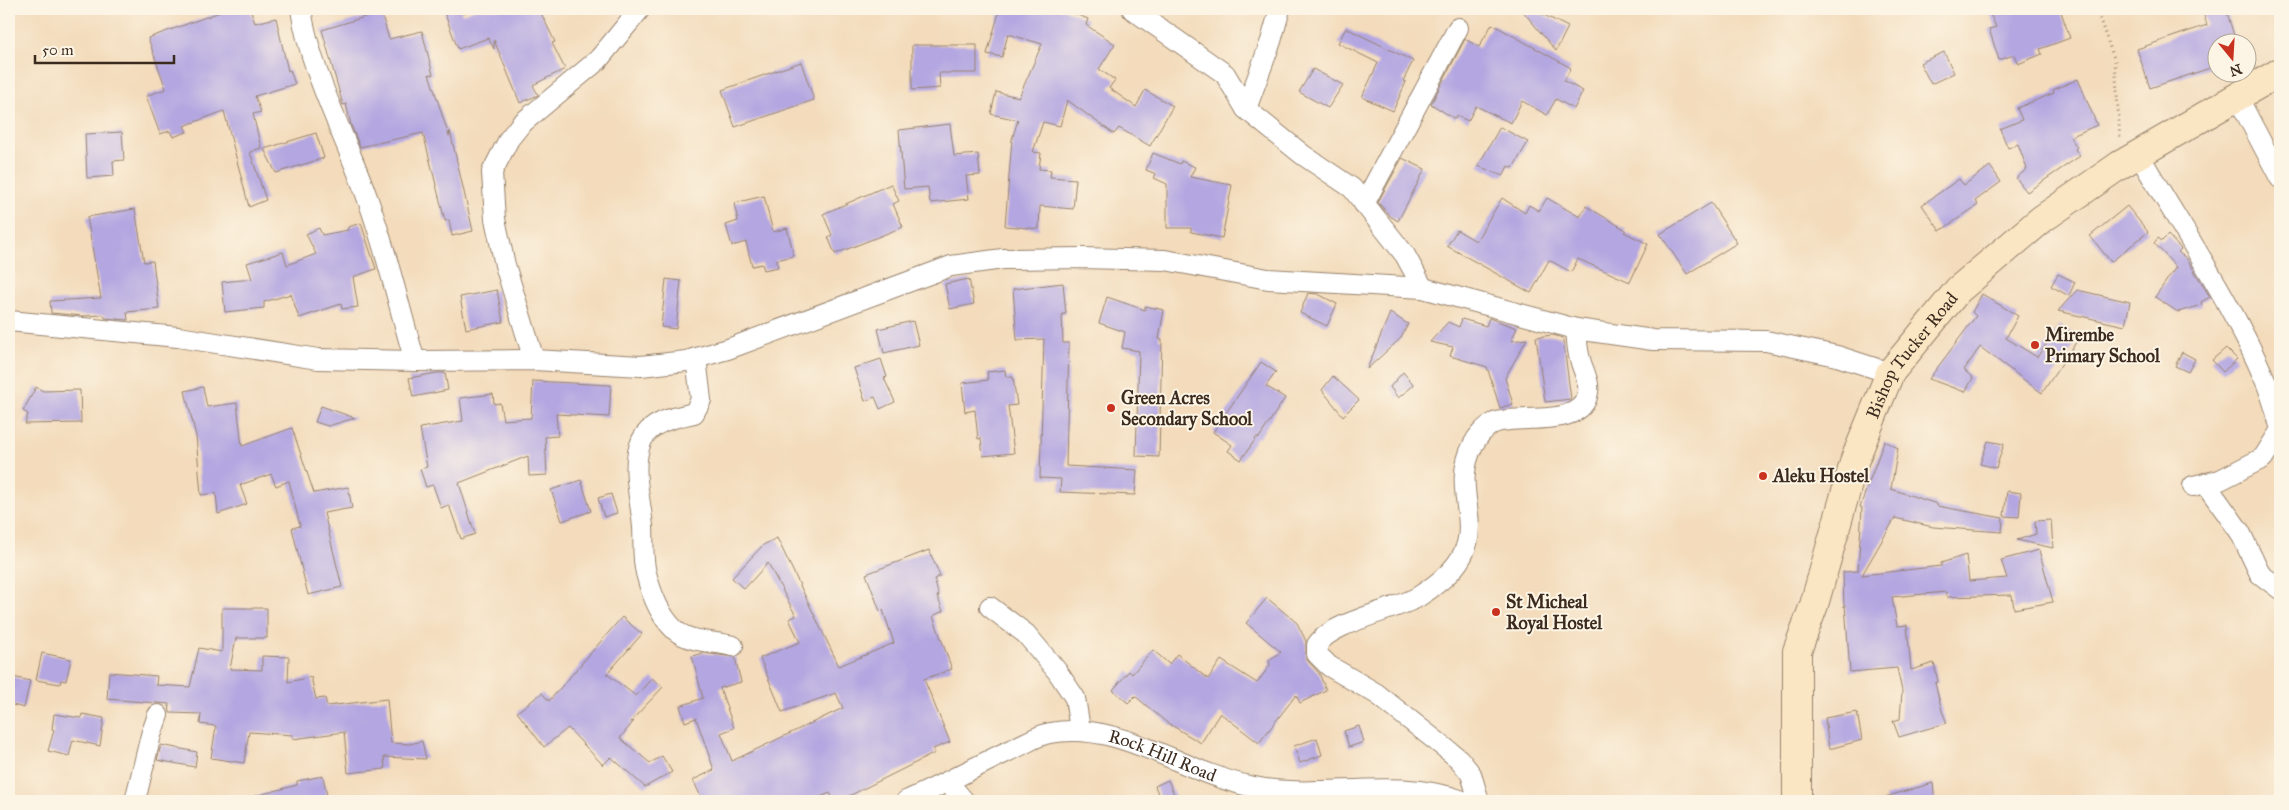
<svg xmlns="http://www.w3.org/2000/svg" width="2289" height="810" font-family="'IM FELL Great Primer',serif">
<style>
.building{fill:#b3a6e1}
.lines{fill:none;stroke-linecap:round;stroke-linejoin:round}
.minor-casing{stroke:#97826c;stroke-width:22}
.secondary-casing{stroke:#97826c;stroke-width:30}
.path{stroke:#97826c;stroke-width:3;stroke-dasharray:1 4;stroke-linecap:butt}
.minor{stroke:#fff;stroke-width:20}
.secondary{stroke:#fbe6c3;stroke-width:28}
.poi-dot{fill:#c8321e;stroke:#fcf5e5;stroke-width:2}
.labels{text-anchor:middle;stroke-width:4;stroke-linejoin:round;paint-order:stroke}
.poi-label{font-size:18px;font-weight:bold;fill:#3b2a1e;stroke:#fcf5e5;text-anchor:start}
.street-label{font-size:18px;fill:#3b2a1e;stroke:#fcf5e5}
</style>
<rect width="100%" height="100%" fill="#fcf5e5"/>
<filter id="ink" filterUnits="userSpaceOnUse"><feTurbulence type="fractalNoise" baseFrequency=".02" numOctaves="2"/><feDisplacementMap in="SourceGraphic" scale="10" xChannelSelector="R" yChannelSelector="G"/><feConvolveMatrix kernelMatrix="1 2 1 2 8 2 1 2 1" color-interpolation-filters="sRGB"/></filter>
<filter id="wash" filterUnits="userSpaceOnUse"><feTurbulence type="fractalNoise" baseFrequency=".0096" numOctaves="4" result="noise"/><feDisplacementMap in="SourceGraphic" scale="20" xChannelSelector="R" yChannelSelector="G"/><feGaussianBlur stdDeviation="1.12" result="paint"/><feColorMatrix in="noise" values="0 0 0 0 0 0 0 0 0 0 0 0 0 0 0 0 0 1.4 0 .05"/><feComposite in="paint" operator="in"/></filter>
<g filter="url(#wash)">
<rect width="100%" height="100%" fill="#f3dbbb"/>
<g id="blocks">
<g class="building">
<path d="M219 9H250L255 23 276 18 288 71 290 70 295 84 255 96 261 112 253 114 261 148 250 152 266 200 249 207 224 111 184 126 187 132 173 137 170 131 160 134 146 96 166 89 148 38 220 12Z"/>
<path d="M443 9H460L462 14 476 9H539L555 42 552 43 565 69 533 85 538 95 520 103 494 40V49L488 38 458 49Z"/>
<path d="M1000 9H1063L1088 19 1086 25 1115 44 1099 69 1115 80 1109 88 1136 107 1145 90 1173 106 1150 146 1119 128 1114 134 1067 100 1060 126 1043 122 1033 152 1041 153 1039 169 1051 170 1050 177 1076 179 1073 209 1040 206 1039 229 1005 226 1012 139 1018 120 991 114 996 92 1019 97 1042 44 1008 34 1002 57 987 54Z"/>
<path d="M1521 9H1532L1568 27 1556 51Z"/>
<path d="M1988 9H2060L2070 38 2040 49 2042 54 2018 64 2014 55 1999 60 1989 29 1996 27Z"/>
<path d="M2202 9H2226L2236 42H2216V66L2150 88 2137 49 2207 25Z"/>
<path d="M381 12 389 39 422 31 433 75 429 74 449 136 450 131 473 231 452 236 449 220 445 221 423 133 360 147 351 125 346 104 343 105 322 30Z"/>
<path d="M1492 24 1571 68 1564 81 1583 91 1574 109 1556 99 1547 115 1522 101 1511 123 1476 106 1468 121 1457 116 1455 119 1431 104 1465 39 1479 47Z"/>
<path d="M1346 28 1413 61 1403 81 1406 82 1393 111 1362 97 1378 63 1338 43Z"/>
<path d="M912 45H977V73H939L940 88 912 90Z"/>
<path d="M1944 52 1954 73 1931 84 1920 63Z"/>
<path d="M801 62 814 100 735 127 722 90Z"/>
<path d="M1313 69 1343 85 1328 108 1299 92Z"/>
<path d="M2078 79 2097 125 2070 137 2077 147 2075 149 2080 156 2027 192 2016 178 2027 169 2018 144 2008 148 2000 129 2022 120 2017 108 2054 93 2053 90Z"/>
<path d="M950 124 954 156 978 154 980 175 966 176 969 199 930 203 928 187 904 189 899 130Z"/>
<path d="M1500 127 1528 142 1513 168 1508 166 1503 176 1478 166Z"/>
<path d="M122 132 124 160 113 161 114 176 87 178 85 134Z"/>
<path d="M316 133 324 158 276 173 264 149Z"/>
<path d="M1153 153 1180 164 1181 161 1195 167 1190 177 1232 185 1222 238 1191 232V228H1167V184L1154 178 1156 174 1146 170Z"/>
<path d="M1402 158 1425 169 1398 221 1390 216 1378 202Z"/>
<path d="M1990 166 2001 182 1975 201 1978 205 1940 231 1922 205 1959 179 1964 185Z"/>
<path d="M891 184 899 201 893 204 903 227 835 254 828 237 832 235 823 214Z"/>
<path d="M764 196 773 232 787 228 794 256 776 260 778 267 764 270 762 264 752 266 746 242 732 246 726 225 738 221 734 203Z"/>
<path d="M1502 198 1525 213 1529 205 1539 211 1547 198 1580 217 1586 206 1626 230 1624 232 1648 244 1630 282 1578 259 1571 272 1549 260 1531 293 1447 246 1457 230 1476 241Z"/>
<path d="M1711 203 1737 243 1687 274 1660 234Z"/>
<path d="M2127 206 2148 232 2111 262 2090 236Z"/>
<path d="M135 209 144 262 153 261 159 309 127 312 128 320 105 318 104 315 83 316 51 313 50 301 101 298 87 217Z"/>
<path d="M361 223 376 269 353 277 358 307 342 309 341 304 299 318 291 294 264 302V308L225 312 222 282 252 279 247 263 283 252 287 265 316 254 306 234 319 228 322 235 348 230V227Z"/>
<path d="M2168 235 2181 249 2178 252 2187 259 2210 297 2201 302 2202 305 2178 312 2155 297 2176 267 2154 243 2158 238 2162 241Z"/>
<path d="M2058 274 2075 282 2069 296 2051 286Z"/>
<path d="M666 279 681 281 676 329 661 327Z"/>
<path d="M969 279 974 304 950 309 945 284Z"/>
<path d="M1063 283 1066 314H1062L1063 343H1069L1066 466 1137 470 1135 495 1060 492 1061 479 1040 478 1044 339 1017 340 1013 289Z"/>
<path d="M497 290 503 322 466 329 460 297Z"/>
<path d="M2077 290 2130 302 2125 326 2058 311Z"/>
<path d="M1308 293 1318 294 1337 304 1327 326 1300 313Z"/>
<path d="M1982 294 2018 316 2006 338 2037 357 2060 325 2079 338 2042 393 1980 347 1964 370 1973 378 1965 392 1929 379 1976 316 1972 312Z"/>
<path d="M1107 297 1145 310V306L1164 310 1159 339 1162 340 1159 457 1136 456 1139 351 1122 348 1125 332 1099 323Z"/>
<path d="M1390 313 1408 324 1401 338 1367 369Z"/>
<path d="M1489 318 1517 328 1511 341 1527 339 1505 378 1513 404 1500 408 1487 367 1450 356 1453 347 1430 342 1448 322 1459 327 1462 319 1486 326Z"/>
<path d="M913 321 919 345 884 353 878 329Z"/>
<path d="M1553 335 1563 338 1571 399 1545 402 1536 337Z"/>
<path d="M2226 348 2237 359 2223 372 2212 360Z"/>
<path d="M2182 352 2195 359 2188 372 2175 366Z"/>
<path d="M881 359 887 377 884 378 895 402 880 409 875 397 865 401 854 368Z"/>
<path d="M1261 362 1276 372 1266 386 1285 398 1259 438 1257 437 1241 460 1228 451 1232 445 1213 432Z"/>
<path d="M1005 370 1006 377H1013L1017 405 1008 406 1014 453 983 456 981 438 978 439 975 410 965 412 962 383 988 380 987 372Z"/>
<path d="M1403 372 1414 385 1398 398 1390 387Z"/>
<path d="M437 373H445L448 390 413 397 409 378Z"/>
<path d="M1333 376 1359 400 1343 416 1322 390Z"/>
<path d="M533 381 611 385 609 417 556 414 558 436 545 437 547 475 529 476 528 456 459 483 475 534 461 539 449 505 441 508 433 485 426 487 420 469 427 467 420 428 463 421 460 398 493 394 494 404 500 403 503 420 531 418Z"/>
<path d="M36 387 43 391 80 390 81 423 25 424 28 414 23 411Z"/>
<path d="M203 387 207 407 237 403 242 446 292 428 314 493 348 487 352 508 324 513 342 587 308 595 292 528 300 526 289 481 276 486 271 474 240 485 247 504 218 514 216 493 201 495 196 436 185 391Z"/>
<path d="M321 406 355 418 328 426 315 422Z"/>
<path d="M1884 441 1898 448 1891 489 1937 504V506L2003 518 2002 532 1933 527 1895 518 1862 575 1941 566V563L1966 555 1969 581 2007 578 2001 560 2039 550 2053 602 2014 609 2012 595 1946 597V592L1892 597 1897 626 1907 625 1911 670 1934 663 1938 682 1935 683 1942 711 1947 723 1899 737 1893 721 1900 719 1902 691 1897 668 1850 672 1845 605 1844 607 1843 572 1858 571 1862 508 1860 507Z"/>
<path d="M1988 441 2004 444 1996 468 1980 464Z"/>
<path d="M581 480 591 511 562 521 551 490Z"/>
<path d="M2007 491 2021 493 2019 517 2004 516Z"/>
<path d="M611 494 617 513 604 517 598 498Z"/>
<path d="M2051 520 2053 548 2017 540 2036 534 2035 521Z"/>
<path d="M777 538 839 666 894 643 883 610 880 611 866 574 929 550 940 576 934 579 939 596H937L943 611 933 616 952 669 924 679 950 742 933 749 935 753 839 801H834L830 793 811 801H703L693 780 714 770 696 718 685 722 680 706 703 698 692 656 703 653 735 657 741 682 720 688 734 728 721 733 732 761 843 708 836 693 782 712 760 658 800 642 789 619 796 616 768 563 744 589 732 578 763 545Z"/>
<path d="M1267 598 1297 623 1306 641V659L1319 673 1326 690 1300 703 1296 695 1259 743 1220 713 1201 743 1166 722 1135 696 1128 703 1113 690 1129 671 1132 674 1153 650 1169 664 1177 654 1208 679 1221 660 1257 683 1270 665 1269 660 1281 652 1246 623Z"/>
<path d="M222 608H267V638H236L230 669 262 670V656L289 657 288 682 311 677 316 699 325 698 327 706 387 699 391 743 410 744 422 741 426 759 384 757 385 769 348 773 344 732 293 739V735L249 732 244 763 211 758 216 726 200 724 201 714 170 713 169 704 107 699 109 672 157 676 156 685 190 687 199 648 222 652Z"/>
<path d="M622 617 642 634 607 674 636 696 652 678 663 687 630 722 634 721 620 738 650 763 662 756 672 772 645 787 611 757 603 765 568 728 544 747 517 712 542 693 549 701Z"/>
<path d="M42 653 71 659 66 681 61 680 60 684 36 680Z"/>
<path d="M9 676 30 681 24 708 9 704Z"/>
<path d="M1857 712 1862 740 1829 749 1825 718Z"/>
<path d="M54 714 81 718 82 714 104 718 100 746 73 740 69 756 48 751 54 730 52 729Z"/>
<path d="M1359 726 1364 742 1349 747 1344 731Z"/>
<path d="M1317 738 1322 755 1300 763 1294 746Z"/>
<path d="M161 745 197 752 195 767 157 760Z"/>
<path d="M323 776 328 801H256L255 796 297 785V781Z"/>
<path d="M1168 780 1177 801H1161L1155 786Z"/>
<path d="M1933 783 1935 801H1886L1885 797Z"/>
</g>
</g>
</g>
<g filter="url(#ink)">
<use href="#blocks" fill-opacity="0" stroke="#97826c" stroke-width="1"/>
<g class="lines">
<defs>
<g id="minor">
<path d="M301 9C310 72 347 139 368 200 387 252 399 308 415 361"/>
<path d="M1132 9 1225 74 1246 109 1303 155 1352 188 1405 255 1423 288"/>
<path d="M2238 98 2280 178"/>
<path d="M1246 109 1271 41 1280 9"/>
<path d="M2139 155C2182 229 2232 302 2266 382 2272 396 2276 411 2280 426"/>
<path d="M1364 204 1458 28"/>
<path d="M9 321 178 337 318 359 415 361 534 360 641 366 686 361 728 349 951 266 1003 259 1081 258 1165 260 1268 279 1423 288 1576 329 1653 340 1766 341 1837 356 1890 373"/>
<path d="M696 358 701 400 694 413C676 417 651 421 642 440 630 465 641 501 643 527 644 541 642 558 646 573 651 593 659 615 675 630 690 643 715 641 733 646"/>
<path d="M534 360 505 265 495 219 492 172 509 139 521 124 598 60 640 9"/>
<path d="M2205 483 2240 532 2260 574 2280 589"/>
<path d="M2193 486 2220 480 2263 458 2280 431"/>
<path d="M990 607 1026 634 1057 671 1075 698 1080 729"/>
<path d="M948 782 964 801"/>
<path d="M135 801 151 735 158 715"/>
<path id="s1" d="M906 801C943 785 978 765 1015 748 1026 743 1038 735 1050 733 1120 720 1182 772 1249 786 1320 802 1390 775 1463 801"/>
<path d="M1479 801 1471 774 1459 759 1377 694 1329 666 1317 654V645C1331 622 1393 611 1418 597 1426 592 1433 587 1440 581 1498 534 1446 498 1473 445 1477 437 1485 427 1494 423 1518 413 1583 430 1588 392 1590 381 1582 369 1580 359 1577 350 1577 339 1576 329"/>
</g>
<g id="secondary">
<path id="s2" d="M1797 801V651L1814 605 1855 459 1890 373 1958 290 2042 219 2120 165 2280 72"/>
</g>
</defs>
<use href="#minor" class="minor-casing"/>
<use href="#secondary" class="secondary-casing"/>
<path class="path" d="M2096 9 2115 61 2120 140"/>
<use href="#minor" class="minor"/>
<use href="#secondary" class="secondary"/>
</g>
</g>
<g class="poi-dot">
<circle cx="2035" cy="345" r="5"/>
<circle cx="1111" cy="408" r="5"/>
<circle cx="1763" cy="476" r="5"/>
<circle cx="1496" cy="612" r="5"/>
</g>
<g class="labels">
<g class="poi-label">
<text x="2045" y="341">Mirembe<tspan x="2045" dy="21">Primary School</tspan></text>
<text x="1121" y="404">Green Acres<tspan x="1121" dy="21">Secondary School</tspan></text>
<text x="1773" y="482">Aleku Hostel</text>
<text x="1506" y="608">St Micheal<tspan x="1506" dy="21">Royal Hostel</tspan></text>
</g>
<g class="street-label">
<text dy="6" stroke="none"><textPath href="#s2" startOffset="470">Bishop Tucker Road</textPath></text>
<text dy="6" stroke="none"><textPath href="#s1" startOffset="276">Rock Hill Road</textPath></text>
</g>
</g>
<rect width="2289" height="810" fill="none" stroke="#fcf5e5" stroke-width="30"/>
<g transform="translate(2232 58) rotate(162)"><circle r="24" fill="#fcf5e5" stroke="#afa495"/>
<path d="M0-4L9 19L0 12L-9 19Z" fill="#c8321e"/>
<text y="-8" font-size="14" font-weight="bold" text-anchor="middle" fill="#3b2a1e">N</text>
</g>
<path d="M35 55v8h139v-8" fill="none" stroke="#3b2a1e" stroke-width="2.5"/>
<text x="42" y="55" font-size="15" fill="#3b2a1e" stroke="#fcf5e5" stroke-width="4" paint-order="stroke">50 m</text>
</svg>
